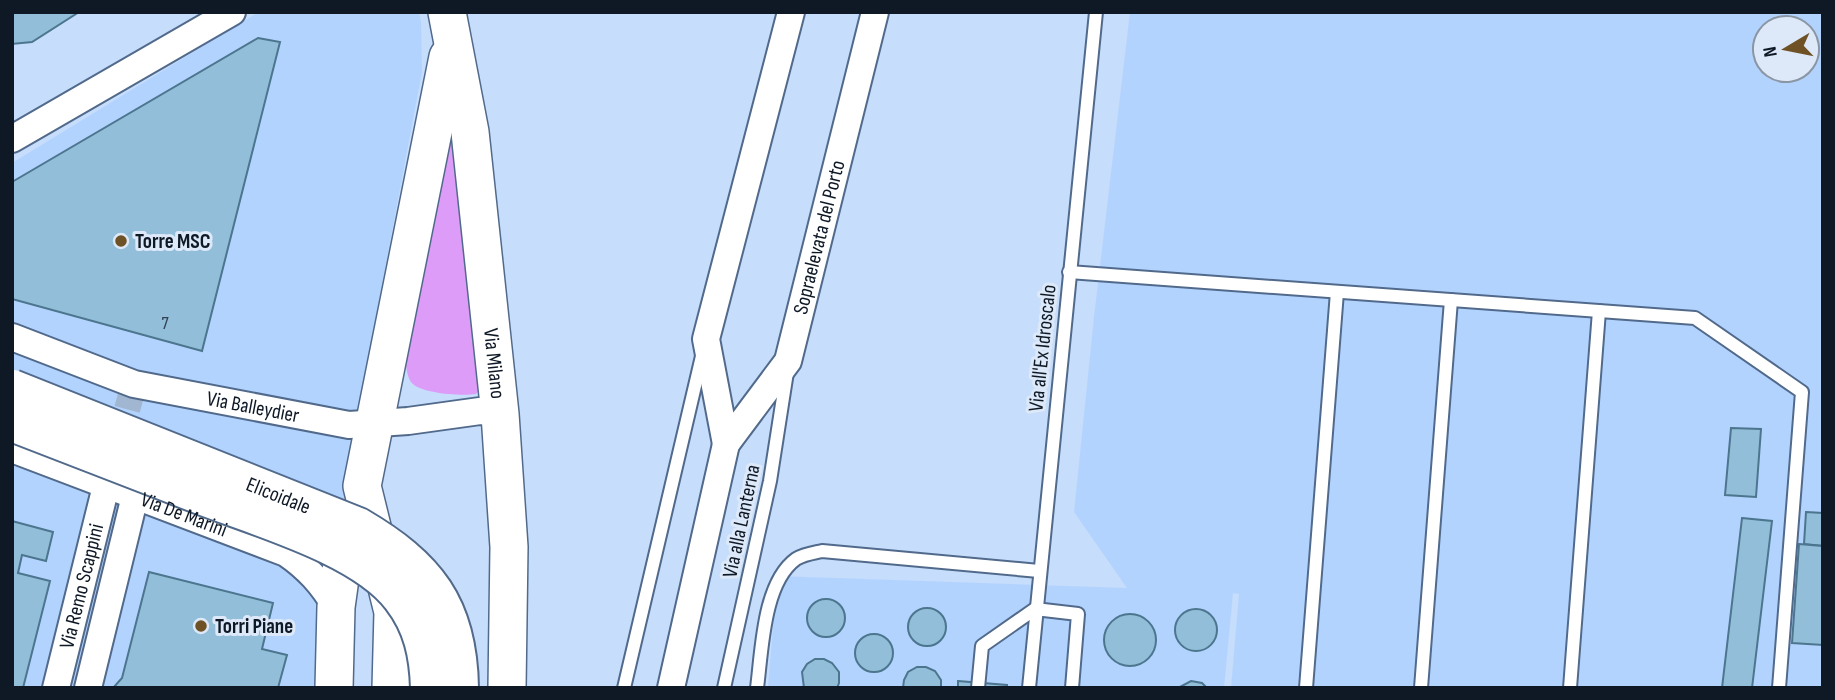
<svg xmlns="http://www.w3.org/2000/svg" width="1835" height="700" font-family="'Sofia Sans Condensed',sans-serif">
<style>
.built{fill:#b3d3ff;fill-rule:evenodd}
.green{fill:#dd9cf7}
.building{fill:#92bed9;stroke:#4c758e;stroke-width:2}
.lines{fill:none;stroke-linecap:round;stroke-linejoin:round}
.street-tunnel{stroke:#a1b6d0;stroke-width:26;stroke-dasharray:26 13;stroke-linecap:butt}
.lane-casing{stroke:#516a8b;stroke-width:16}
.street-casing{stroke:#516a8b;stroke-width:30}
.secondary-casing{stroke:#516a8b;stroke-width:40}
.lane{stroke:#fff;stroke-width:12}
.street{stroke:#fff;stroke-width:26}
.secondary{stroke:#fff;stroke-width:37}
.highway-bridge-casing{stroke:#516a8b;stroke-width:42;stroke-linecap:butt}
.highway-bridge{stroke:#fff;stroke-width:38}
.poi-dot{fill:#6e5125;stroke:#dde9f8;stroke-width:2.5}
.labels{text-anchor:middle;stroke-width:6;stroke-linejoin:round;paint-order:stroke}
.number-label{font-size:18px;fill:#304253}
.street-label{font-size:21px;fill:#0f1926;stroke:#dde9f8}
.poi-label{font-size:21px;font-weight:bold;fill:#0f1926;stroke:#dde9f8;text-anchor:start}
</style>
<rect width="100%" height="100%" fill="#c6ddfb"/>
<g class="built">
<path d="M259 12H419L421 22 422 72 359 407 323 647 322 688H12V163Z"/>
<path d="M1130 12H1823V688H1231L1239 594 1233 593 1224 688H768L777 576 1127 588 1074 512 1094 317ZM1765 28H1807V70H1765Z"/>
</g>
<path class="green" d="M446 139H455L483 385 476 394C462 396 420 394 411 382 408 378 407 371 406 366Z"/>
<g class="building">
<path d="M12 12H79L32 42 12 44Z"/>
<path d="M258 38 280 42 202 351 12 299V182Z"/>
<path d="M1731 428 1761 429 1756 497 1725 495Z"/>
<path d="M1806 512 1823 513V546L1804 544Z"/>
<path d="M1742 518 1772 521 1752 688H1722Z"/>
<path d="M12 521 53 532 46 561 22 555 18 573 50 581 23 688H12Z"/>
<path d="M1799 544 1823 546V645L1792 643Z"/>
<path d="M149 572 273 603 262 649 287 655 278 688H113L122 678Z"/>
<circle cx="826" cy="618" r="19"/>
<circle cx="927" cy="627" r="19"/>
<circle cx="1196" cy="630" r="21"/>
<circle cx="1130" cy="640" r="26"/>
<circle cx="874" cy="653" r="19"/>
<path d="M815 659H824L832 663 839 672V683L837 688H804L802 672 807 664Z"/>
<path d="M917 667H926L935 671 941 680V688H903L904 680 908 672Z"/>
<path d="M958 681 1007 685V688H958Z"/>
<path d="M1191 681 1202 683 1207 688H1178Z"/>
</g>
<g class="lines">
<path class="street-tunnel" d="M117 447 134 384"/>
<defs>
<g id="lane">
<path d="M1069 272 1695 318 1802 392 1779 688"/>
<path d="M624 688 702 356"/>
<path d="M724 688 770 481 787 372"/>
<path d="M757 688C762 650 763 583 796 559 804 554 813 553 822 551L1039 571"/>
<path d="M978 688 982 646 1035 609 1078 614 1072 688"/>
<path d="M1029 688 1096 12"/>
<path d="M1306 688 1337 292"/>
<path d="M1421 688 1451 300"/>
<path d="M1570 688 1599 311"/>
</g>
<g id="street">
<path id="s1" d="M791 12 706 339 726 444 788 361 875 12"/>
<path d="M12 139 232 12"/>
<path id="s2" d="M12 337 134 384 349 425 408 421 480 411 500 414"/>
<path id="s3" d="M12 449 286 553C308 568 322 584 336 607"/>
<path id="s4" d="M56 688 106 486"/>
<path d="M88 688 135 496"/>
<path d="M671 688 726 444"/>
</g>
<g id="secondary">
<path id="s5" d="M447 12 470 132 500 414 509 547 507 688"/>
<path d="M334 688 336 607 342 564"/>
<path d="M391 688 393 612 362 486 448 57"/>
</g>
</defs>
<use href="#lane" class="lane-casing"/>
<use href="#street" class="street-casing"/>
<use href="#secondary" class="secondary-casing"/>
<use href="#lane" class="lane"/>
<use href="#street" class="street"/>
<use href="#secondary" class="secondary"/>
<defs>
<g id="highway-bridge">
<path id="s6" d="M12 389 358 527C426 567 458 606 459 688"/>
<path d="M12 422C77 447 141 472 206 497 264 519 365 548 402 598 423 625 429 655 430 688"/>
</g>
</defs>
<use href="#highway-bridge" class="highway-bridge-casing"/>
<use href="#highway-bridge" class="highway-bridge"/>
</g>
<g class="poi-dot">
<circle cx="121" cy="241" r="7"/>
<circle cx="201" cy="626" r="7"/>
</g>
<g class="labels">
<g class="number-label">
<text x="165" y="329">7</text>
</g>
<g class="street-label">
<text dy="7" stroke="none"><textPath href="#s1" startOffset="676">Sopraelevata del Porto</textPath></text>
<text transform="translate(1042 348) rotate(-84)" y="7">Via all'Ex Idroscalo</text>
<text dy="7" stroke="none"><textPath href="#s5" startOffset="355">Via Milano</textPath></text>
<text dy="7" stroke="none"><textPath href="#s2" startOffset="252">Via Balleydier</textPath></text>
<text dy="7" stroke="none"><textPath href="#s6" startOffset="287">Elicoidale</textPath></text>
<text dy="7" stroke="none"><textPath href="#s3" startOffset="184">Via De Marini</textPath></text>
<text transform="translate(741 521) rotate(-78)" y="7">Via alla Lanterna</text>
<text dy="7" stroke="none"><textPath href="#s4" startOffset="105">Via Remo Scappini</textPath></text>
</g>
<g class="poi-label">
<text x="135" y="248">Torre MSC</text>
<text x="215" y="633">Torri Piane</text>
</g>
</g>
<rect width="1835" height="700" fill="none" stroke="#0f1926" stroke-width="28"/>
<g transform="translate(1786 49) rotate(260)"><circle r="33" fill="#dde9f8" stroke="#8b96a4" stroke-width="2"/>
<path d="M0-5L12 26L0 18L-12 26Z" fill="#6e5125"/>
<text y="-10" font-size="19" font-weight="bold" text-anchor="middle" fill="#0f1926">N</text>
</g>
</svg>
